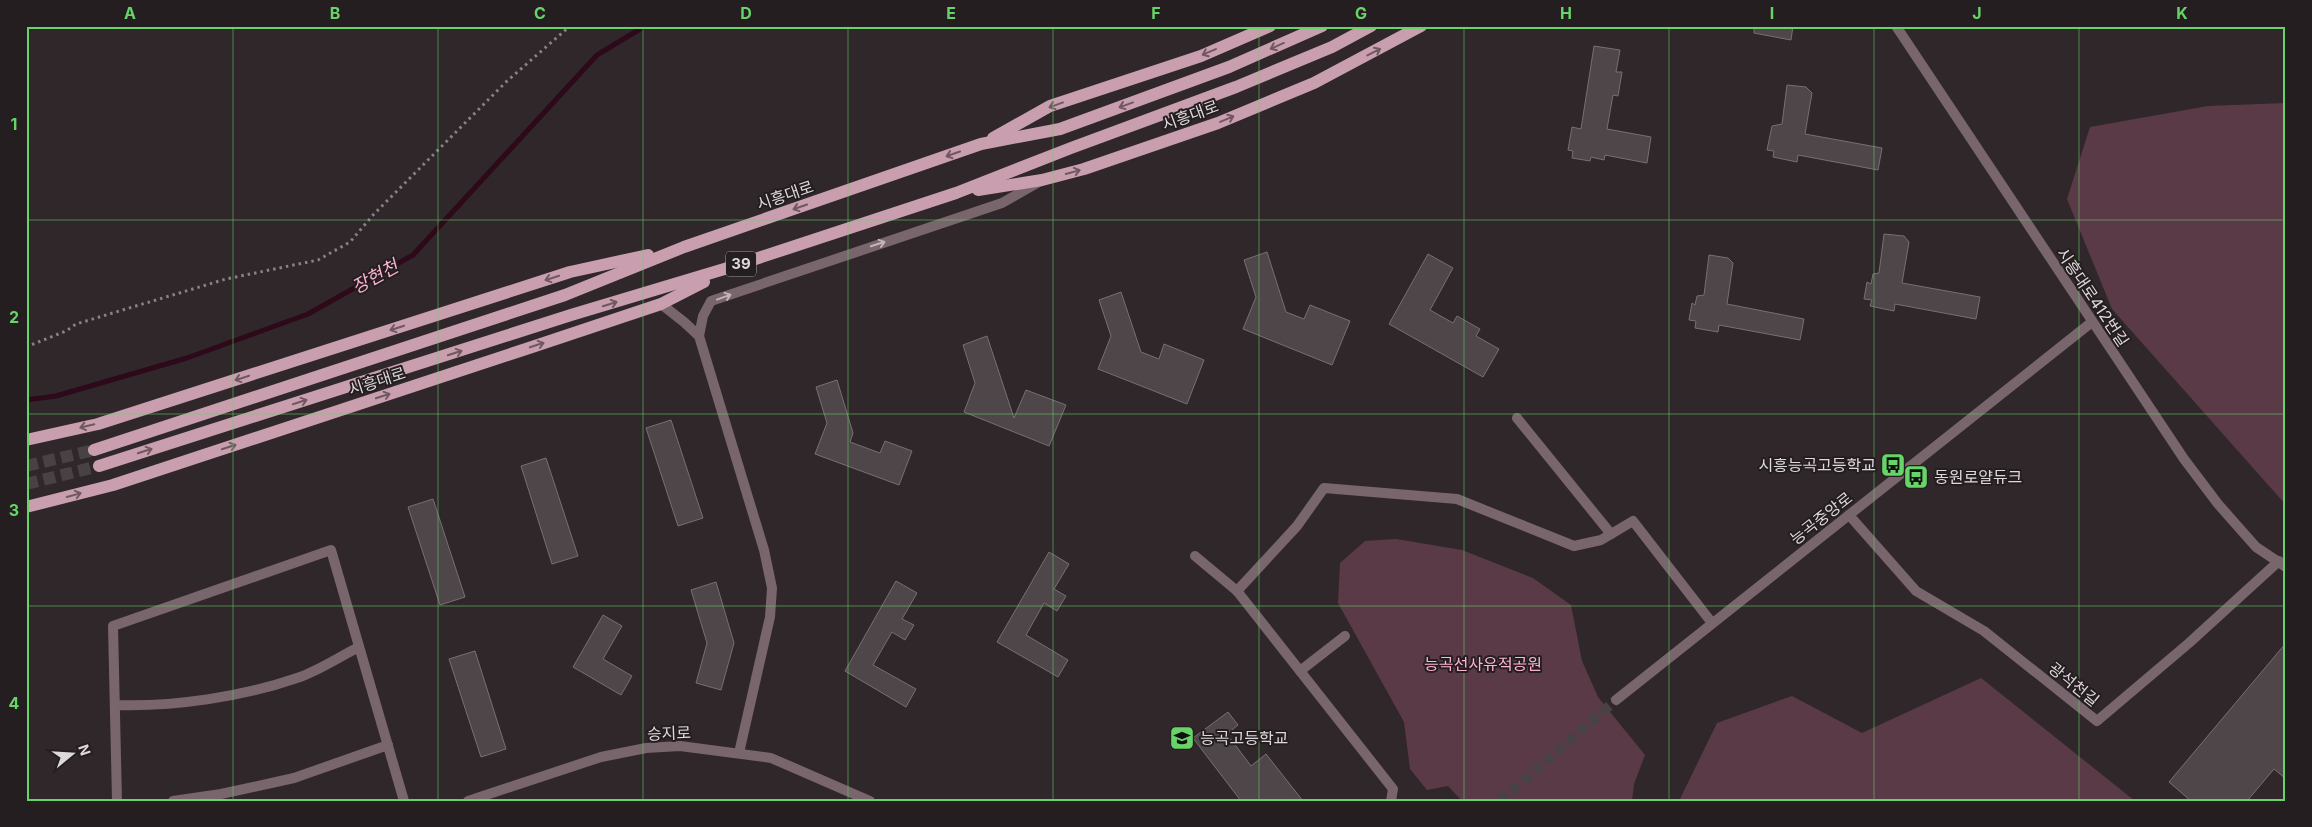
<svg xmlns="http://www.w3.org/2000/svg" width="2312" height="827" font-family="Inter,'Noto Sans KR',sans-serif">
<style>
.green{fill:#5b3a47}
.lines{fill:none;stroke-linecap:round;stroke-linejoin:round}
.stream{stroke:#2d091a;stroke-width:5}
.building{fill:#4e4648;stroke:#786f72}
.tertiary-tunnel{stroke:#494244;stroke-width:10;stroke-dasharray:10 5;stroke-linecap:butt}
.primary-tunnel{stroke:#494244;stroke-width:12;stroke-dasharray:12 6;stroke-linecap:butt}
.path{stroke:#888285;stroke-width:3;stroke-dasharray:2.5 4;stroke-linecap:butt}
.service{stroke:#79656c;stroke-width:10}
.minor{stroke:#79656c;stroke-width:10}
.tertiary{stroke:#79656c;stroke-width:10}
.primary{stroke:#c99faf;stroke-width:12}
.oneway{stroke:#6f5860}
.oneway2{stroke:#bfb6b9}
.grid{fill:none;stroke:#66d466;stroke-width:1;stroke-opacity:0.55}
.labels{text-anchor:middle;stroke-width:4;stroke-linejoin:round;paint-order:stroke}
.shield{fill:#251e20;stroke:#a6a0a2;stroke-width:1}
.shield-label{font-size:15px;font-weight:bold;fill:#ddd8da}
.street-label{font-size:16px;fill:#ddd8da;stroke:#251e20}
.poi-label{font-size:16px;fill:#ddd8da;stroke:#251e20;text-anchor:start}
.park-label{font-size:16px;fill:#fdb3d1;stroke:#251e20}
.water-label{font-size:18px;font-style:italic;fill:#fcb3d0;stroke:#251e20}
.neatline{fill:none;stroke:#66d466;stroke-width:2}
.grid-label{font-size:16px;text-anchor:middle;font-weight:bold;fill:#66d466}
</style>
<rect width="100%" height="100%" fill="#2f272a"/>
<g class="green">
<path d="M2286 103V505L2112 309 2067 199 2090 127 2208 106Z"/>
<path d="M1396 539 1462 550 1533 578 1571 605 1582 661 1598 697 1645 755 1634 784 1632 801H1462L1448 786 1427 790 1410 769 1404 722 1338 603 1340 563 1365 541Z"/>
<path d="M1981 678 2135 801H1679L1717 723 1792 696 1862 733Z"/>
</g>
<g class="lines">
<path class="stream" d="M26 400 56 396 187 358 308 314 413 255 597 55 645 26"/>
</g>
<g class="building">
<path d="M1754 26H1793L1791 40 1754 33Z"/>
<path d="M1594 46 1620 50 1616 72H1622L1618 96 1613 95 1607 129 1651 137 1647 163 1605 155 1604 160 1591 157 1590 161 1572 158 1573 151 1568 150 1572 127 1581 129Z"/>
<path d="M1787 85 1806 87 1812 93 1805 134 1882 148 1878 170 1798 155 1797 162 1773 157 1774 151 1767 150 1772 126 1782 124Z"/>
<path d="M1884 234 1904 236 1909 242 1902 283 1980 297 1976 319 1895 304 1894 311 1870 306 1872 300 1864 299 1867 282 1871 284 1873 274 1879 273Z"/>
<path d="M1267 252 1286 312 1304 319 1310 305 1350 321 1332 365 1243 329 1256 297 1244 260Z"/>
<path d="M1428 254 1453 268 1430 310 1453 323 1457 316 1480 329 1476 336 1499 349 1483 377 1389 324Z"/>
<path d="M1709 255 1728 258 1733 263 1727 304 1804 319 1800 340 1719 325 1718 332 1695 328 1696 321 1689 320 1692 303 1695 305 1697 296 1704 295Z"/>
<path d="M1121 292 1141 352 1159 359 1164 344 1204 360 1187 404 1098 369 1111 336 1099 300Z"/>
<path d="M987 336 1014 418 1026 390 1066 405 1049 446 964 412 975 383 963 345Z"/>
<path d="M837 380 853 433 850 442 880 453 885 441 912 451 899 485 815 454 827 423 816 387Z"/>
<path d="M671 420 703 518 678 526 646 428Z"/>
<path d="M546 458 578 556 552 564 521 466Z"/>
<path d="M433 499 465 597 440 605 408 507Z"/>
<path d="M1049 552 1069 564 1054 589 1066 596 1057 611 1044 603 1026 635 1068 660 1058 677 997 642Z"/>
<path d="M896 581 917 593 902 619 914 625 905 640 892 632 873 665 916 689 906 707 845 671Z"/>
<path d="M716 582 734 643 721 690 696 683 707 643 691 590Z"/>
<path d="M603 615 622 626 603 659 632 676 621 695 573 667Z"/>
<path d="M2286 643V779L2274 769 2247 801H2191L2169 782Z"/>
<path d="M475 651 506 749 481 757 449 659Z"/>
<path d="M1228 712 1238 725 1227 734 1251 766 1266 754 1303 801H1241L1193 738Z"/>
</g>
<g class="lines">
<path class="tertiary-tunnel" d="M1500 801 1616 700"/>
<g class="primary-tunnel">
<path d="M26 466 94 450"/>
<path d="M26 484 99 466"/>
</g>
<path class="path" d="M26 347 66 331 76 324 226 279 318 260 350 242 374 214 506 82 570 26"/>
<g class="service">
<path d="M1517 418 1611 534"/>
<path d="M1195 556 1237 591 1393 789 1391 801"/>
<path d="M1237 591 1297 526 1324 488 1457 499 1574 546 1601 540 1633 521 1712 623"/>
<path d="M1300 671 1345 636"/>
<path d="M115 705C173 707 242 697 297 678 318 671 339 657 359 647"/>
<path d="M173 801 221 794 294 778 388 745"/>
</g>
<g class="minor">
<path d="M661 304 684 322 699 336 703 316 711 301 1002 203 1039 182"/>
<path d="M699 336 764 550 772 588 770 617 739 753"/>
<path d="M1849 515 1916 591 1984 631 2097 721 2189 643 2279 561"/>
<path d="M117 801 113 626 331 550 404 801"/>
</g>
<g class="tertiary">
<path d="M1896 26 2184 459 2218 504 2256 547 2286 567"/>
<path d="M1616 700 2092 322"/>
<path d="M468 801 601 757 646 748 680 746 771 758 870 801"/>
</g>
<g class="primary">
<path d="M993 138 1050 106 1201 56 1270 26"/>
<path d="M978 190 1042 180 1084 169 1218 123 1314 83 1421 26"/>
<path d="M26 440 98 424 570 272 648 255"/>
<path d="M94 450 565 295 684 247 981 144 1060 129 1229 67 1322 26"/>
<path d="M99 466 571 315 731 267 956 193 1071 148 1236 87 1332 47 1371 26"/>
<path d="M26 507 113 485 532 347 661 304 704 282"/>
</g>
</g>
<defs><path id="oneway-shaft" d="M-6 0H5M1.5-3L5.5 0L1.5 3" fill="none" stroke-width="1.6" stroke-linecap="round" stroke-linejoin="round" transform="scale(1.25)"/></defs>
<g class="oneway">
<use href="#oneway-shaft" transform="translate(1277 46) rotate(156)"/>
<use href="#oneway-shaft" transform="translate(1209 52) rotate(157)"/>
<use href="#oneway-shaft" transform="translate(1374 52) rotate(-27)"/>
<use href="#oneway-shaft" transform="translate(1056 105) rotate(160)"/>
<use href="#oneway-shaft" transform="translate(1126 105) rotate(160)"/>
<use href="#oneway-shaft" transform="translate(1227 119) rotate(-23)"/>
<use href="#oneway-shaft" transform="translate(953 154) rotate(161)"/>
<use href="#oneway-shaft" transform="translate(1073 172) rotate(-15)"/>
<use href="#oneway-shaft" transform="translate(800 207) rotate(161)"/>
<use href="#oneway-shaft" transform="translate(552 278) rotate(162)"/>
<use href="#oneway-shaft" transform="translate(610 304) rotate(-17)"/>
<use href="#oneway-shaft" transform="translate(397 328) rotate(162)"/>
<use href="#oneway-shaft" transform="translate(537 345) rotate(-18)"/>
<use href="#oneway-shaft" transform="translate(455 353) rotate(-18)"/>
<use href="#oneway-shaft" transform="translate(242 378) rotate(162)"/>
<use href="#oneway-shaft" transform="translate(383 396) rotate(-18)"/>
<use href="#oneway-shaft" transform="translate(300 402) rotate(-18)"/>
<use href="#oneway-shaft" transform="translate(87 426) rotate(167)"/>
<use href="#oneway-shaft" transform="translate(229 447) rotate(-18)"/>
<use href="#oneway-shaft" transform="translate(145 451) rotate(-18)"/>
<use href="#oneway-shaft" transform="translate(74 495) rotate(-15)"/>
</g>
<g class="oneway2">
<use href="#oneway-shaft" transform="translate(878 244) rotate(-18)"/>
<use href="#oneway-shaft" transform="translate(724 297) rotate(-20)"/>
</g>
<path class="grid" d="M233 26V801M438 26V801M643 26V801M848 26V801M1053 26V801M1259 26V801M1464 26V801M1669 26V801M1874 26V801M2079 26V801M26 220H2286M26 414H2286M26 606H2286"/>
<defs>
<symbol id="bus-square" viewBox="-11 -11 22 22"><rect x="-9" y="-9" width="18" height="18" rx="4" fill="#66d466" stroke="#251e20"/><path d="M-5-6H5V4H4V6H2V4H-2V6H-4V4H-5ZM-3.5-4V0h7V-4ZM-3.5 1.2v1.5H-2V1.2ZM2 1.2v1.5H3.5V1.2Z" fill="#111"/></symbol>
<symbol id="school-square" viewBox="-11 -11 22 22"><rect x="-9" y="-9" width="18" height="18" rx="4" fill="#66d466" stroke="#251e20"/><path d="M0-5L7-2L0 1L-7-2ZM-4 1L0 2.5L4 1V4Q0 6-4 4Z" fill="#111"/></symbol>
</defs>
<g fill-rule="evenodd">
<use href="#bus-square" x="1879" y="451" width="28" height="28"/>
<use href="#bus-square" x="1902" y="463" width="28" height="28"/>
<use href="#school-square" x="1168" y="724" width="28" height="28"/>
</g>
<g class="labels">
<rect class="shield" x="726" y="251.5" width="30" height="25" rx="4"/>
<g class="shield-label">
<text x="741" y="269">39</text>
</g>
<g class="street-label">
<text transform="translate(1190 115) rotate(-20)" y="6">시흥대로</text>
<text transform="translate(785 195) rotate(-19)" y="6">시흥대로</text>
<text transform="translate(2093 297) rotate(56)" y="6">시흥대로412번길</text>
<text transform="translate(377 381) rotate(-18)" y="6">시흥대로</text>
<text transform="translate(1821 518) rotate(-38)" y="6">능곡중앙로</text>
<text transform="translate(2074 684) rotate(39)" y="6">광석천길</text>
<text transform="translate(669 733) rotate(-2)" y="6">승지로</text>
</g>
<g class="poi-label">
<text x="1876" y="471" text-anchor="end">시흥능곡고등학교</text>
<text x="1934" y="483">동원로얄듀크</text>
<text x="1200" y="744">능곡고등학교</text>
</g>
<g class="park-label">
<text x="1483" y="670">능곡선사유적공원</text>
</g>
<g class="water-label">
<text transform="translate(375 277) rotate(-29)" y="6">장현천</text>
</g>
</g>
<rect width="2312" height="827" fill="none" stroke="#251e20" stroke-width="55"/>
<g transform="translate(72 754) rotate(72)" stroke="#251e20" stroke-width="4" paint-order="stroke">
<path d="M0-4L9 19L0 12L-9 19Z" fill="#ddd8da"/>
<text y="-8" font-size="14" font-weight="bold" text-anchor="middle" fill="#ddd8da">N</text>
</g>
<rect x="28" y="28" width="2256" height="772" class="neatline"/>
<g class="grid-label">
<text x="130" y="19">A</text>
<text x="335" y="19">B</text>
<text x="540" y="19">C</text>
<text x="746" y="19">D</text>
<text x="951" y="19">E</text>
<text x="1156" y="19">F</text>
<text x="1361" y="19">G</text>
<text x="1566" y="19">H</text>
<text x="1772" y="19">I</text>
<text x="1977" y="19">J</text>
<text x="2182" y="19">K</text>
<text x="14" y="130">1</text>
<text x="14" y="323">2</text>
<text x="14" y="516">3</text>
<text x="14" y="709">4</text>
</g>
</svg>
